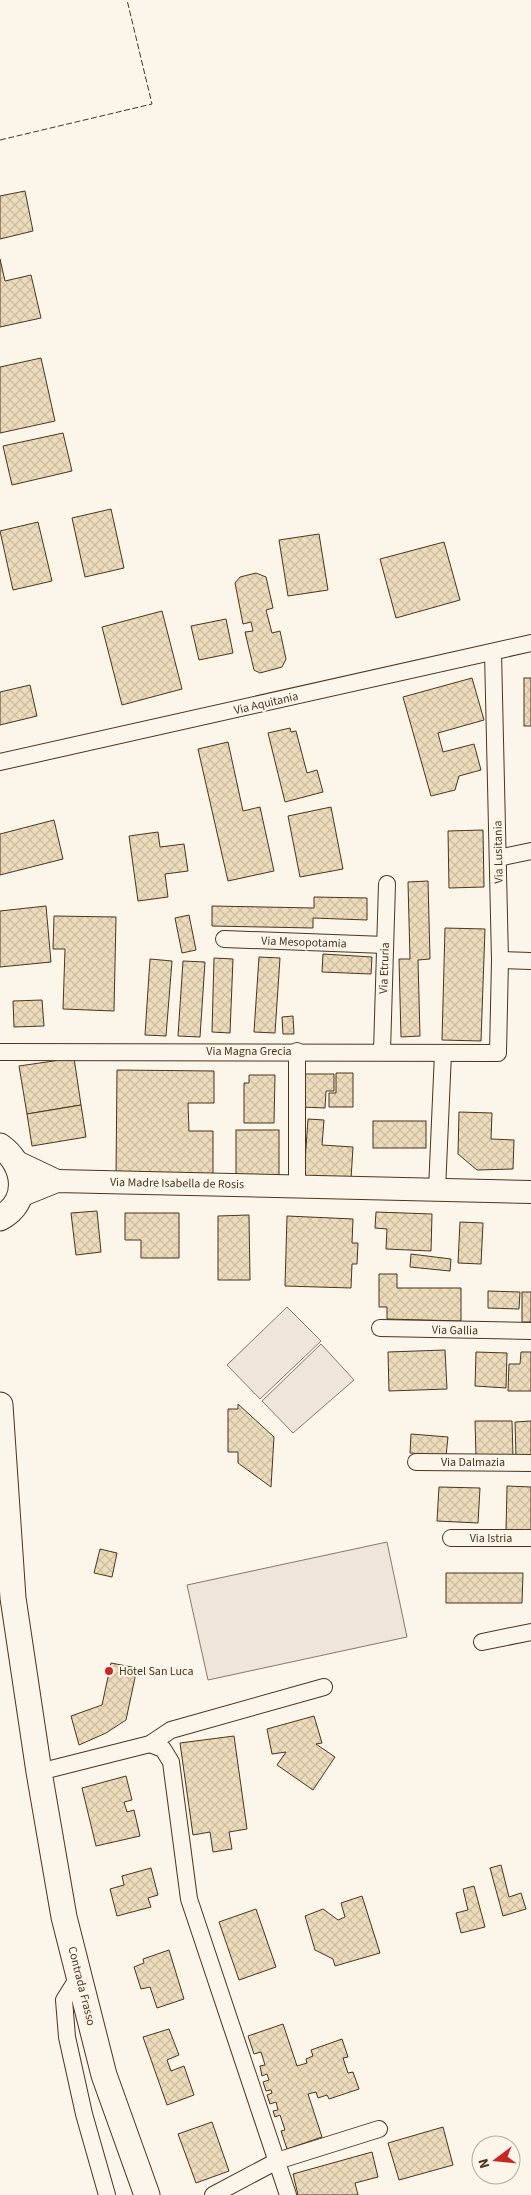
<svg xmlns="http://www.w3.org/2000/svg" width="531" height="2195" font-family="'Source Sans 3',sans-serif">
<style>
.park{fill:#ede6d9;stroke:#887966}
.building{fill:url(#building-cross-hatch);stroke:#4a3520}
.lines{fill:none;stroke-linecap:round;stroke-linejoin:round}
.street-casing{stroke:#4a3520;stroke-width:18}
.secondary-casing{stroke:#4a3520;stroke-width:24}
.primary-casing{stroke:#4a3520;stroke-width:27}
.street{stroke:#fbf6e9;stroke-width:16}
.secondary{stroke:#fbf6e9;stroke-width:22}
.primary{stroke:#fbf6e9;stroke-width:25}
.fence{stroke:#4a3520;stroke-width:1;stroke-dasharray:6 2.5;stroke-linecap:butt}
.poi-dot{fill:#c62828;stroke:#fbf6e9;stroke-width:2}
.labels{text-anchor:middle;stroke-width:4;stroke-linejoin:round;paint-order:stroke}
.street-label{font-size:12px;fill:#4a3520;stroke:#fbf6e9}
.poi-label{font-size:12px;fill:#4a3520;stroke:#fbf6e9;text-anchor:start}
</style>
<defs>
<pattern id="building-cross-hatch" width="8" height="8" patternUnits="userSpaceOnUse" patternTransform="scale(1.25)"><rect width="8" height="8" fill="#ecdcbc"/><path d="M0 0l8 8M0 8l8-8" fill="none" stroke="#ccbda1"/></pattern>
</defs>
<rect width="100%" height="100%" fill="#fbf6e9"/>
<g class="park">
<path d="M287 1307 321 1341 260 1399 227 1365Z"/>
<path d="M321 1344 354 1380 293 1433 262 1401Z"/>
<path d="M387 1542 407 1637 208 1680 187 1585Z"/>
</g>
<g class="building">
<path d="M25 191 33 231 0 239V196Z"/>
<path d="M0 259 5 281 31 275 41 318 0 327Z"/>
<path d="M41 358 55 421 0 433V367Z"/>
<path d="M63 433 72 471 12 485 3 446Z"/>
<path d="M111 509 124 568 85 577 72 518Z"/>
<path d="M38 522 52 581 13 590 0 531Z"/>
<path d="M319 534 328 590 288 596 279 540Z"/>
<path d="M444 542 460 600 396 618 380 559Z"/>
<path d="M256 573 266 577 273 608 266 610 272 633 280 631 286 659 282 667 260 673 254 670 245 632 253 631 251 622 243 624 235 583 240 577Z"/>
<path d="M162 611 182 689 122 705 102 627Z"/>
<path d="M226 619 233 653 199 660 191 626Z"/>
<path d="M472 678 484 720 438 733 443 752 474 744 481 770 459 776 455 790 431 796 403 697Z"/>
<rect x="524" y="678" width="7" height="48"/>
<path d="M30 685 37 716 0 725V692Z"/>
<path d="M290 728 291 732 296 731 307 773 317 770 323 792 285 802 268 733Z"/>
<path d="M228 742 243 811 260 807 274 871 228 881 198 749Z"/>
<path d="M331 807 343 869 300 877 288 816Z"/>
<path d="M54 820 63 859 0 875V834Z"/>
<path d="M483 830 484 887 449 888 448 831Z"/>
<path d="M158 832 160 847 184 844 188 871 165 874 168 897 138 901 129 836Z"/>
<path d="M428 881 430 959 418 960 420 1036 401 1037 399 959H410L408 882Z"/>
<path d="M314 897 367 898V920L313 918V928L212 926V906L314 908Z"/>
<path d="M46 906 51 962 0 967V911Z"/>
<path d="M189 915 196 950 182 953 175 918Z"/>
<path d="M54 916 116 917 114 1011 63 1009 65 949H53Z"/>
<path d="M445 928 485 929 481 1041 442 1040Z"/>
<path d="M323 954 372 957 371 974 322 972Z"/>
<path d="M259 957 280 958 275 1033 254 1032Z"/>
<path d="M214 958 233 959 230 1033 212 1032Z"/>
<path d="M150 959 172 961 166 1036 145 1035Z"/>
<path d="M183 961 205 962 200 1037 178 1036Z"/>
<path d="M42 1000 44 1026 14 1027 13 1001Z"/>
<path d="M293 1016 294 1034H283L282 1017Z"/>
<path d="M74 1058 81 1105 27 1114 19 1066Z"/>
<path d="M117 1070 214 1071V1103H188L189 1131H213V1176H116Z"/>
<path d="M336 1073H353V1107H329V1093H336Z"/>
<path d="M302 1074H334V1091H326L325 1108 301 1107Z"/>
<path d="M249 1075H275L274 1123H244V1083H249Z"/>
<path d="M81 1105 86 1137 32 1146 27 1114Z"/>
<path d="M459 1112 492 1113 491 1139 514 1140 513 1169 477 1170 458 1154Z"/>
<path d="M308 1119 324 1120 322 1145 353 1147 351 1179 304 1176Z"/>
<rect x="373" y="1121" width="53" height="27"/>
<rect x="236" y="1130" width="43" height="50"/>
<path d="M97 1211 101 1252 76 1255 71 1213Z"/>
<path d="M376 1212 432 1214 431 1251 386 1249 387 1229 375 1228Z"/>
<path d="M125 1213H179V1258H141V1240H125Z"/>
<path d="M249 1215 250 1280H218V1216Z"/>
<path d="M287 1216 353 1219 352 1243H358L357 1264H352L351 1288 285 1286Z"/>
<path d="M460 1222 483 1223 481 1264 458 1263Z"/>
<path d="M411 1254 451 1259 450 1271 410 1267Z"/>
<path d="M379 1274H397V1288H461V1321L387 1319V1307H379Z"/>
<path d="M488 1291 520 1292 519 1309 488 1308Z"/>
<rect x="522" y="1292" width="9" height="30"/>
<path d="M445 1350 447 1389 389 1391 388 1352Z"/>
<path d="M476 1352 507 1353 506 1388 475 1386Z"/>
<path d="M521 1352H531V1391H508L509 1364H520Z"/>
<path d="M238 1404 274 1437 271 1487 238 1463V1452H228V1409H238Z"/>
<path d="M475 1421H512L513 1456 476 1457Z"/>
<path d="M531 1421V1457H516L515 1422Z"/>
<path d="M411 1434 448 1437 446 1456 410 1453Z"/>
<path d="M507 1486 531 1487V1532L506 1531Z"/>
<path d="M439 1487 480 1488 478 1523 437 1521Z"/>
<path d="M100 1549 117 1553 112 1577 94 1573Z"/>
<path d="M446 1573H523L522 1603H446Z"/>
<path d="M111 1663 137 1668 126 1720 106 1733 79 1745 71 1716 102 1705Z"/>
<path d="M314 1716 322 1743 316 1744 335 1757 313 1790 277 1765 286 1752 272 1754 267 1729Z"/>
<path d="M234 1736 247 1829 229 1832 232 1849 213 1852 210 1832 193 1835 180 1743Z"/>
<path d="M126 1776 132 1800 124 1802 127 1812 134 1810 140 1836 96 1846 82 1788Z"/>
<path d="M501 1865 509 1897 521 1893 526 1909 503 1916 490 1868Z"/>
<path d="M151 1868 158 1895 148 1898 151 1907 117 1916 110 1889 124 1885 122 1876Z"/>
<path d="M474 1886 485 1927 461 1933 456 1913 468 1910 463 1889Z"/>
<path d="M362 1896 380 1953 335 1966 333 1959 315 1950 305 1916 323 1909 338 1920 345 1917 341 1903Z"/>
<path d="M256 1909 276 1967 239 1980 219 1922Z"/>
<path d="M169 1950 184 1999 157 2008 150 1987 141 1989 134 1967 144 1963 143 1959Z"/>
<path d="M283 2024 297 2066 307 2063 306 2059 313 2056 311 2050 342 2039 348 2057 343 2058 348 2073 353 2072 359 2089 329 2099 327 2095 318 2098 316 2092 308 2094 322 2137 287 2149 281 2131 285 2130 280 2115 275 2117 273 2111 278 2110 276 2102 270 2104 267 2095 272 2093 271 2090 266 2091 263 2082 269 2080 267 2074 262 2076 260 2066 265 2065 261 2052 254 2054 248 2036Z"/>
<path d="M169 2029 179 2055 167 2060 171 2071 184 2066 194 2095 167 2105 143 2037Z"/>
<path d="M212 2122 229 2171 196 2183 178 2134Z"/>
<path d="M443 2127 453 2165 399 2180 388 2143Z"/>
<path d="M372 2152 378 2177 355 2183 358 2195H298L293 2174Z"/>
</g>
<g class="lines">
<defs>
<g id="street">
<path d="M0 762 531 643"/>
<path d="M498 858 531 851"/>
<path d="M224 939 385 945"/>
<path d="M500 960 531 961"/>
<path d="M382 1051 387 884"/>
<path d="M0 1052 498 1053 500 960 493 652"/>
<path d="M297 1186V1051"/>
<path d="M437 1190 443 1053"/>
<path d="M380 1328 531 1331"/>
<path d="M416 1462 531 1463"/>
<path d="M451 1538H531"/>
<path d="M482 1642 531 1632"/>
<path d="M150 1744 163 1749 171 1762 189 1899 288 2195"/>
<path d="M39 1772 150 1744 171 1730 324 1687"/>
<path d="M79 1976 64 2000 67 2037 84 2114 107 2195"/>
<path d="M213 2195 277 2161 379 2129"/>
</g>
<g id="secondary">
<path d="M17 1162 57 1181"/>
<path d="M20 1196 57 1181 531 1192"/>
</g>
<g id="primary">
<path d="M0 1146C26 1164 31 1202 0 1218"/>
<path d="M0 1405 13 1598 39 1772 64 1917 104 2075 147 2195"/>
</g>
</defs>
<use href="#street" class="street-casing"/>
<use href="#secondary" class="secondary-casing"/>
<use href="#primary" class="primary-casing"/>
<use href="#street" class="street"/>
<use href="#secondary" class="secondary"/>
<use href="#primary" class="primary"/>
<path class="fence" d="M0 140 152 104 127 0"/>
</g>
<circle class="poi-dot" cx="109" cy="1671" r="5"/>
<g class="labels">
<g class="street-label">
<text transform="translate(266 703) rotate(-13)" y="4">Via Aquitania</text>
<text transform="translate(498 852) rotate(-91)" y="4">Via Lusitania</text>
<text transform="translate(304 942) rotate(2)" y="4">Via Mesopotamia</text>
<text transform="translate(384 968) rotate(-88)" y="4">Via Etruria</text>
<text x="249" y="1055">Via Magna Grecia</text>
<text transform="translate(177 1183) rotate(1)" y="4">Via Madre Isabella de Rosis</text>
<text transform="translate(455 1330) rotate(1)" y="4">Via Gallia</text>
<text x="473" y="1466">Via Dalmazia</text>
<text x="491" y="1542">Via Istria</text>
<text transform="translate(82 1986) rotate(76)" y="4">Contrada Frasso</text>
</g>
<g class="poi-label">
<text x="119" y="1675">Hotel San Luca</text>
</g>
</g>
<g transform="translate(496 2160) rotate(254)"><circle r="24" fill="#fbf6e9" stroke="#b4a999"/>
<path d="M0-4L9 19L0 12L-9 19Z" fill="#c62828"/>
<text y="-8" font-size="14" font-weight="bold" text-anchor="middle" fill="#4a3520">N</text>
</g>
</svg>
